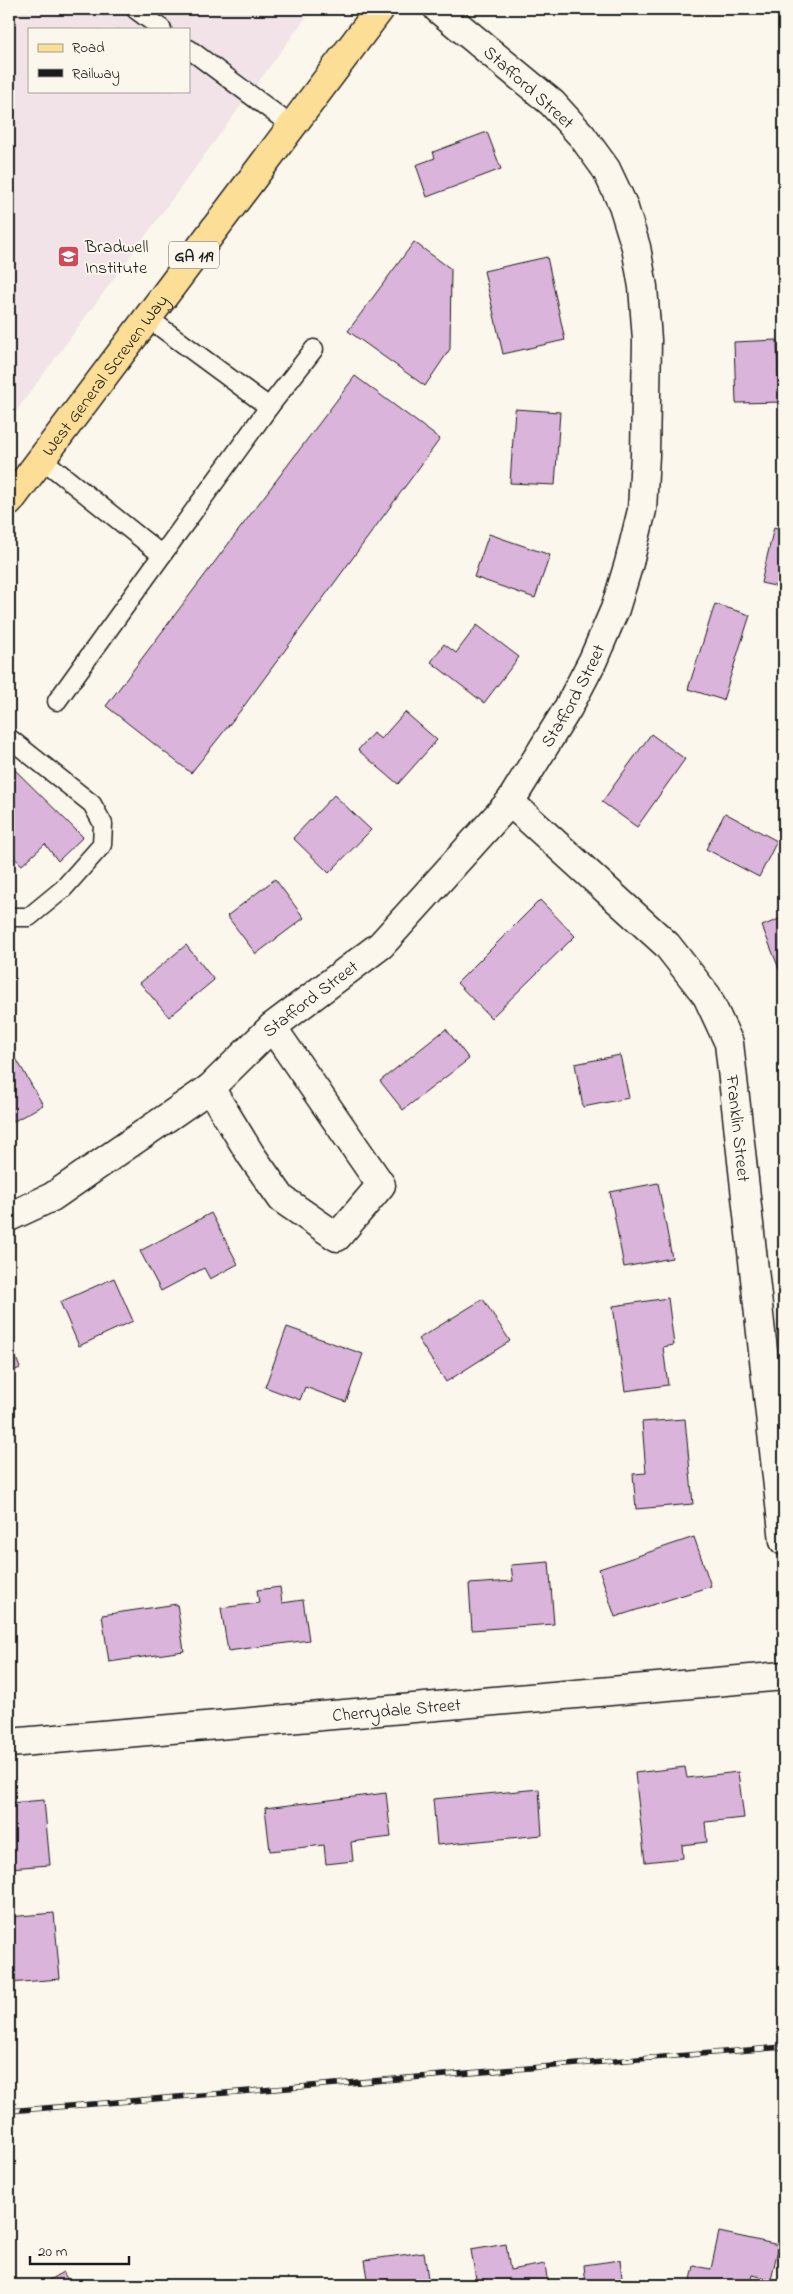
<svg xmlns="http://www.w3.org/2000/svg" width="793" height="2294" font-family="'Indie Flower',sans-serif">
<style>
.built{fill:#f1e3e7;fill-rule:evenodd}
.building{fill:#dbb4dc;stroke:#1c1c1c}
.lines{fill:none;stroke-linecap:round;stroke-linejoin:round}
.lane-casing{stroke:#1c1c1c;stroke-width:21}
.street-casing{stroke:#1c1c1c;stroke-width:31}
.primary-casing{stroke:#1c1c1c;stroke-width:31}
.lane{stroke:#fbf7ec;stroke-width:18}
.street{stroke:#fbf7ec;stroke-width:28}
.primary{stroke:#fcde96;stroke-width:28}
.rail-casing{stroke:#1c1c1c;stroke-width:5.5}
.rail{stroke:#fbf7ec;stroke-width:4;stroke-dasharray:11;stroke-linecap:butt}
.labels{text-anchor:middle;stroke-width:4;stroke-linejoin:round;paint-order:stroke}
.shield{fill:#fbf7ec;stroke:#5f5e5a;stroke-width:1}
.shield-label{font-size:16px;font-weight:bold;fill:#1c1c1c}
.street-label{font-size:18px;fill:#1c1c1c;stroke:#fbf7ec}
.poi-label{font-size:18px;fill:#1c1c1c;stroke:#fbf7ec;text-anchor:start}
</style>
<rect width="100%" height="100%" fill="#fbf7ec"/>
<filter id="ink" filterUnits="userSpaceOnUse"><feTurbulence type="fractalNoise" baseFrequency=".02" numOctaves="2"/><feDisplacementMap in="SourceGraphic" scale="10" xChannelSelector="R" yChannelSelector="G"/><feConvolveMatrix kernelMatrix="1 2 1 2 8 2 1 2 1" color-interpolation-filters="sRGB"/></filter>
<g filter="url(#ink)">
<path class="built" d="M9 9H312L9 421ZM29 29H189V91H29Z"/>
<g class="building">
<path d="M487 132 501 169 427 197 416 165 435 158 433 152Z"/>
<path d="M414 242 451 269 450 349 425 386 348 331Z"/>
<path d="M547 257 565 340 503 354 484 271Z"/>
<path d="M777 340 778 378 784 377V402L736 403 734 342Z"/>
<path d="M355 376 440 439 244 706 191 773 106 706Z"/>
<path d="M515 409 560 412 555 485 510 483Z"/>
<path d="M784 523V588L761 583 774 527 783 530Z"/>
<path d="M489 534 550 555 535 598 474 577Z"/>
<path d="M715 604 750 615 723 700 688 689Z"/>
<path d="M477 625 519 657 484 703 431 662 444 644 456 653Z"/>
<path d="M405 712 437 740 398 784 358 750 373 733 381 739Z"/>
<path d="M651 734 685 759 637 827 602 802Z"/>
<path d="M9 764 83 837 58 861 45 844 22 865 9 853Z"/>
<path d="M334 795 371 830 329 873 293 838Z"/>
<path d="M725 813 777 841 759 877 706 849Z"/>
<path d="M275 879 304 918 256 954 227 916Z"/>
<path d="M540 900 575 936 491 1018 457 983Z"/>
<path d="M784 917V981L762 926Z"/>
<path d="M186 945 214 980 169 1017 140 983Z"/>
<path d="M446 1029 469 1059 403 1110 380 1081Z"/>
<path d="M620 1055 629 1098 583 1107 575 1064Z"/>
<path d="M17 1060 43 1105 9 1124V1065Z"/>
<path d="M658 1183 672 1258 624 1267 610 1192Z"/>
<path d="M211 1213 238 1264 210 1279 204 1268 161 1291 140 1251Z"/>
<path d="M114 1278 133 1321 79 1346 60 1302Z"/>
<path d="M668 1298 674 1345 663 1347 668 1385 625 1391 613 1306Z"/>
<path d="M483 1299 510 1341 446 1382 418 1339Z"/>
<path d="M287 1327 363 1354 346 1402 305 1387 300 1400 265 1387Z"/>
<path d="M9 1340 20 1368 9 1373Z"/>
<path d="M685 1419 693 1504 636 1509 633 1474 646 1473 642 1422Z"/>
<path d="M694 1537 711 1586 615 1617 599 1569Z"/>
<path d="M549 1562 554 1624 472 1630 469 1584 513 1581 511 1565Z"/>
<path d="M280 1587 282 1603 303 1600 309 1640 228 1651 221 1608 259 1603 257 1590Z"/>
<path d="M177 1604 184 1651 109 1662 102 1615Z"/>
<path d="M685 1767 687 1778 738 1772 744 1818 705 1822 707 1842 682 1845 683 1858 645 1862 635 1773Z"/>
<path d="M539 1789 542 1835 437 1845 433 1799Z"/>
<path d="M386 1793 391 1837 351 1842 353 1861 326 1864 324 1845 270 1851 265 1808Z"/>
<path d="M44 1800 50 1865 9 1868V1803Z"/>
<path d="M54 1913 60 1979 9 1983V1917Z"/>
<path d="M719 2232 779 2245 771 2279 752 2275 749 2285H690L694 2266 711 2269Z"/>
<path d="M506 2244 510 2270 545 2264 548 2285H477L471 2250Z"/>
<path d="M424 2252 429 2285H369L365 2260Z"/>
<path d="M620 2260 623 2285H586L584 2265Z"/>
<path d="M63 2272 71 2285H40Z"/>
</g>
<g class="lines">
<defs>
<g id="lane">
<path d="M135 9 162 29"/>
<path d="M189 49 292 126"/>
<path d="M269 407 314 349"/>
<path d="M42 459 162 555 269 407 148 318"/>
<path d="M57 701 162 555"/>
<path d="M9 738 92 804 103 824 102 845 63 889 29 917H9"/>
</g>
<g id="street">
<path id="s1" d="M510 802 667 945 707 996 729 1043 784 1541"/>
<path d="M210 1088 251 1155 282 1199 337 1237 381 1185 272 1027"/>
<path id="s2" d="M9 1217 52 1197 210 1088 272 1027 381 945 510 802 568 708 593 660 615 609 629 563 642 510 645 455 647 340 643 287 636 247 623 205 606 169 582 136 552 103 438 9"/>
<path id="s3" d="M9 1743 784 1676"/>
</g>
<g id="primary">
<path id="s4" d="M9 502 380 9"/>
</g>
</defs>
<use href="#lane" class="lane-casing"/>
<use href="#street" class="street-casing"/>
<use href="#primary" class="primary-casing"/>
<use href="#lane" class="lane"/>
<use href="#street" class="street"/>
<use href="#primary" class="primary"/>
<defs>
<path id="rail" d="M9 2111 784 2047"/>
</defs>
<use href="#rail" class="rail-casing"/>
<use href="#rail" class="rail"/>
</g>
</g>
<defs>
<symbol id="school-square" viewBox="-11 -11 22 22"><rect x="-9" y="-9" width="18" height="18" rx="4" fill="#d1495b" stroke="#fbf7ec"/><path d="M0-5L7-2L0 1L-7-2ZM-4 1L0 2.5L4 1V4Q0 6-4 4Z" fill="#fff"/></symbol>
</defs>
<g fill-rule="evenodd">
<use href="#school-square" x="56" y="244" width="25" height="25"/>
</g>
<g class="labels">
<rect class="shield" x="169" y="241.5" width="50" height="27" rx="4"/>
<g class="shield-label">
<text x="194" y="261">GA 119</text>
</g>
<g class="street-label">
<text transform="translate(529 87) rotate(42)" y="6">Stafford Street</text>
<text dy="6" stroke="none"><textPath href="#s4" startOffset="159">West General Screven Way</textPath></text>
<text dy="6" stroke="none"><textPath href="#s2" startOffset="779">Stafford Street</textPath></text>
<text dy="6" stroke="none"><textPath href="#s2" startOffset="374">Stafford Street</textPath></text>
<text dy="6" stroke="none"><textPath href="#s1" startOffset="415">Franklin Street</textPath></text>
<text dy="6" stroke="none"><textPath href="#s3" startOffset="389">Cherrydale Street</textPath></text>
</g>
<g class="poi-label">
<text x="85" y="252">Bradwell<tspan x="85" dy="21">Institute</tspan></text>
</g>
</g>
<rect width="793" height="2294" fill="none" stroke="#fbf7ec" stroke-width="30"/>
<rect x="15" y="15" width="763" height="2264" fill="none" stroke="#1c1c1c" stroke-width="2" filter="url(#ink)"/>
<rect x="28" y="28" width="162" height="65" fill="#fbf7ec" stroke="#a29f99"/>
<rect x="38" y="44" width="25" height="8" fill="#fcde96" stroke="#a29f99"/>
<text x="72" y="52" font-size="15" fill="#1c1c1c">Road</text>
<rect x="38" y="69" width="25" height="8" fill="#1c1c1c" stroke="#a29f99"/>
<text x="72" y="78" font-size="15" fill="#1c1c1c">Railway</text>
<path d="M30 2256v8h99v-8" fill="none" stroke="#1c1c1c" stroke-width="2.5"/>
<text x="38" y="2256" font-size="15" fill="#1c1c1c" stroke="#fbf7ec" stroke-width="4" paint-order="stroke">20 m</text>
</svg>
